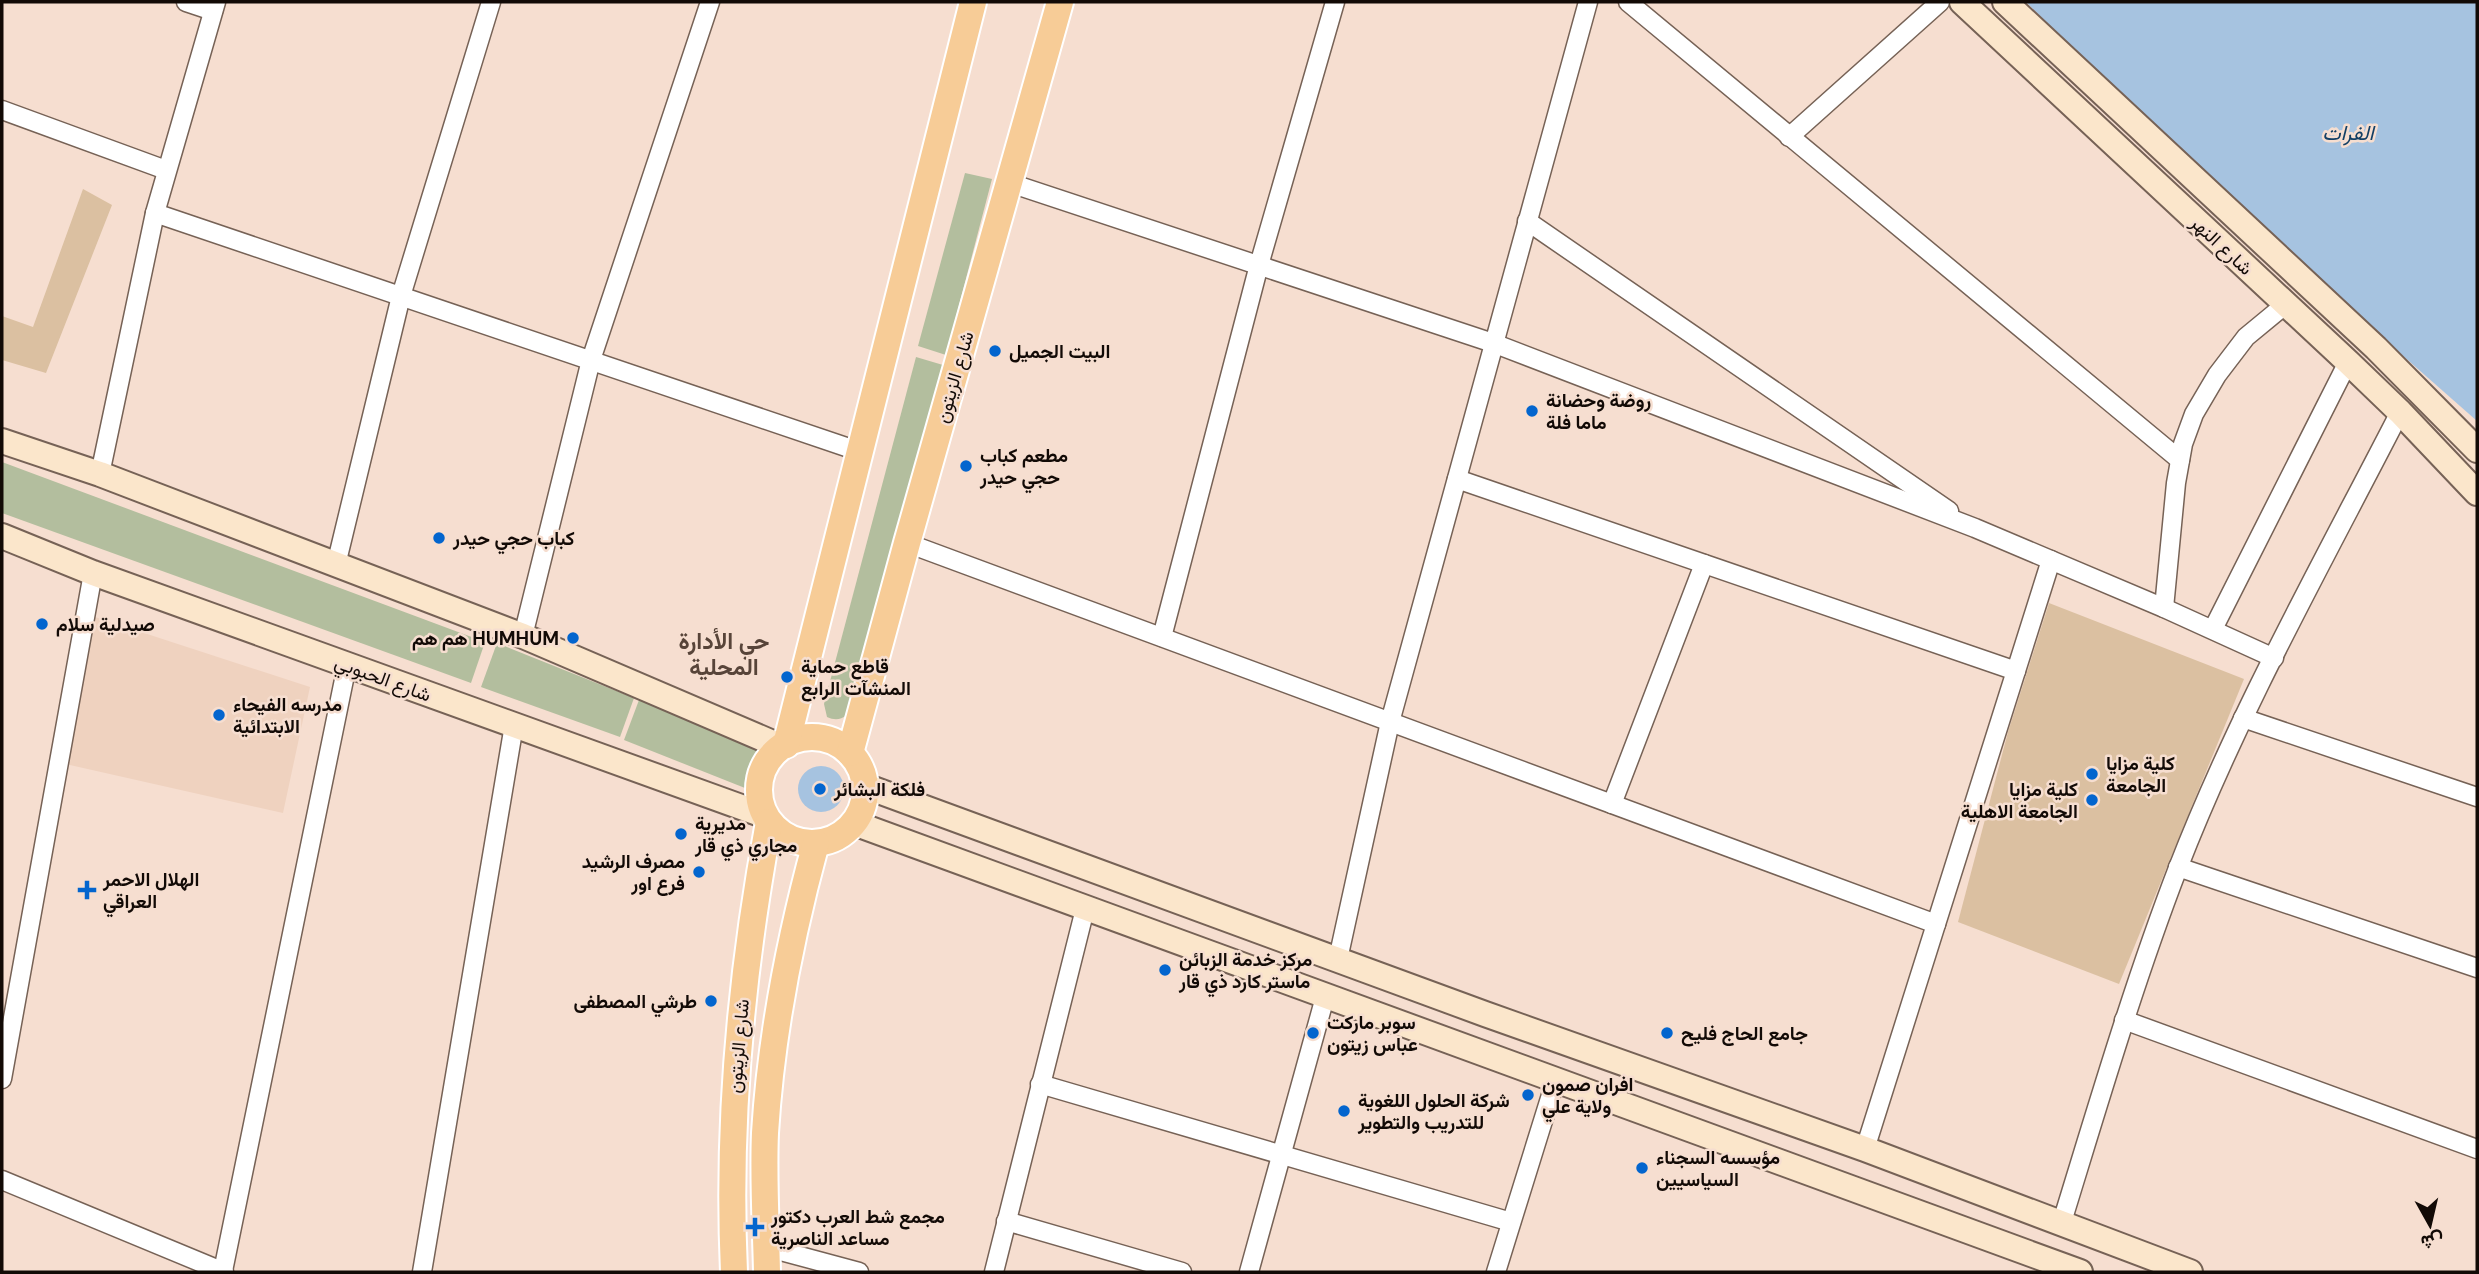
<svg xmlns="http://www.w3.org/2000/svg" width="2479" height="1274" font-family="'DM Sans',Vazirmatn,sans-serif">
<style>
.built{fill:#efd2bf}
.green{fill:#b3be9e}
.water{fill:#a6c3e0}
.building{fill:#dbc0a1}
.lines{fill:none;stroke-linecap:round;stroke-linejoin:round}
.minor-casing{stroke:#766256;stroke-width:21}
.secondary-casing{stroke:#766256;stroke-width:28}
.primary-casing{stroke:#fff;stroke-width:30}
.minor{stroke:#fff;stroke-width:18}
.secondary{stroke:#fbe6cb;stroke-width:24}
.primary{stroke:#f7cc97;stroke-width:26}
.poi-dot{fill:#0365ce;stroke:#f6ded0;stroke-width:2.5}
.labels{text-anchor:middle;stroke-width:5;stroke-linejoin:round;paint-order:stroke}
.street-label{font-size:19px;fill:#120a06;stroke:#f6ded0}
.poi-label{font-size:19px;font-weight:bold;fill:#120a06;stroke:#f6ded0;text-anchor:start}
.water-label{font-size:21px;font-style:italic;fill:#123f65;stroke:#f6ded0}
.quarter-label{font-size:23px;font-weight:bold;fill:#574439;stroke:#f6ded0}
</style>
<rect width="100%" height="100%" fill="#f6ded0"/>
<path class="built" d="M92 616 310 687 283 813 61 763Z"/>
<g class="green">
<path d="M965 173 992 179 946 355 918 346Z"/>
<path d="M916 357 943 365 855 706C847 716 840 723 827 717L824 704Z"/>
<path d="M2 462 485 642 471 683 2 513Z"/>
<path d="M497 643 634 698 620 737 481 687Z"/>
<path d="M639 700 764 746 750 790 624 740Z"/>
</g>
<g class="water">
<path d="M2026 2H2477V421L2226 200Z"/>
<circle cx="821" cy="789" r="23"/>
</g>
<g class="building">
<path d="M83 189 112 205 46 373 2 360V316L33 327Z"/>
<path d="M2049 603 2244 679 2119 984 1958 922 2008 732Z"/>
</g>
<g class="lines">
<defs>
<g id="minor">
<path d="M186 2 213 11"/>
<path d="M1628 2 2180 460"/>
<path d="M2 110 166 170"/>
<path d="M1789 137 1940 2"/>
<path d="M1010 183 1493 343 1975 528 2164 608 2274 658"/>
<path d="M155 213 858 451"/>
<path d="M1527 221 1949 511"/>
<path d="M100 474 155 213 216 2"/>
<path d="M1457 479 2016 671"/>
<path d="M907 543 1936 924"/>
<path d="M336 565 401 296 491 2"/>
<path d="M2164 608 2176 483 2183 444 2194 414 2217 375 2246 337 2286 304"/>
<path d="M2213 629 2348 362"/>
<path d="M523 636 591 360 710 2"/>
<path d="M1162 637 1259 265 1335 2"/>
<path d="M2243 718 2477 797"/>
<path d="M1612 804 1704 564"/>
<path d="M2178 867 2477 968"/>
<path d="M1338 959 1390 722 1588 2"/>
<path d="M2124 1020 2477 1149"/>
<path d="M2 1079 93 573"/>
<path d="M1040 1084 1511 1222"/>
<path d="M1865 1149 2051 560"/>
<path d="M2 1180 224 1272"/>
<path d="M1006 1221 1182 1272"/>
<path d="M2061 1225C2098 1105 2133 985 2178 868 2239 711 2323 562 2400 412"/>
<path d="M766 1247 859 1272"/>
<path d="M223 1271 347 665"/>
<path d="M422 1272 514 725"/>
<path d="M994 1272 1085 909"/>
<path d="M1249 1272 1325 997"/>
<path d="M1496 1272 1556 1079"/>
</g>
<g id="secondary">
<path d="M1962 2 2348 362 2400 412 2477 493"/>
<path d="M2005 2 2376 348 2477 450"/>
<path d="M2 441 100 474 523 636 782 747"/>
<path d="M2 536 93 573 766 816"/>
<path d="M865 786 1485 1014 1865 1149 2190 1272"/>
<path d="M854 823 2080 1272"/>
</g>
<g id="primary">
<circle cx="812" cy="790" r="53"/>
<path d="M786 745 973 2"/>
<path d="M850 753 907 543 1060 2"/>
<path d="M734 1272C727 1120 741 972 769 822"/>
<path d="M767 1272C766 1226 763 1179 765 1133 771 1035 790 938 816 843"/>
</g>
</defs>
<use href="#minor" class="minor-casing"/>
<use href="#secondary" class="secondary-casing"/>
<use href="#primary" class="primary-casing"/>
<use href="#minor" class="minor"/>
<use href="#secondary" class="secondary"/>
<use href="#primary" class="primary"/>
</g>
<g class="poi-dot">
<circle cx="995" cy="351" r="7"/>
<circle cx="1532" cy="411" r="7"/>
<circle cx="966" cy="466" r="7"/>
<circle cx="439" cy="538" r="7"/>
<circle cx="42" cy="624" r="7"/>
<circle cx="573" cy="638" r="7"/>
<circle cx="787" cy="677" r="7"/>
<circle cx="219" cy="715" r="7"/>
<circle cx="2092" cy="774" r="7"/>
<circle cx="820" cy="789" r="7"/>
<circle cx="2092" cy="800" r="7"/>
<circle cx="681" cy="834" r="7"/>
<circle cx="699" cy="872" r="7"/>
<path d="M83.5 879.5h7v7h7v7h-7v7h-7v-7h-7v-7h7z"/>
<circle cx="1165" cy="970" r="7"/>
<circle cx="711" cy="1001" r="7"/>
<circle cx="1313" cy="1033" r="7"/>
<circle cx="1667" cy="1033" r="7"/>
<circle cx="1528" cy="1095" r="7"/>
<circle cx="1344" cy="1111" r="7"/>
<circle cx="1642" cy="1168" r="7"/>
<path d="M751.5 1216.5h7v7h7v7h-7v7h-7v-7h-7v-7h7z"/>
</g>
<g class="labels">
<g class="street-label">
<text transform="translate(2222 245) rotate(43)" y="7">شارع النهر</text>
<text transform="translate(954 377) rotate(-74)" y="7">شارع الزيتون</text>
<text transform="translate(383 678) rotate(20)" y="7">شارع الحبوبي</text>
<text transform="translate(738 1046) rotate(-85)" y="7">شارع الزيتون</text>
</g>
<g class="poi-label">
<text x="1009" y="358">البيت الجميل</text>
<text x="1546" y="407">روضة وحضانة<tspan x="1546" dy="22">ماما فلة</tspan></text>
<text x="980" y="462">مطعم كباب<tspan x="980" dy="22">حجي حيدر</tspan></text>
<text x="453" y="545">كباب حجي حيدر</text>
<text x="56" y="631">صيدلية سلام</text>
<text x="559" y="645" text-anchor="end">هم هم HUMHUM</text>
<text x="801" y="673">قاطع حماية<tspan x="801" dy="22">المنشآت الرابع</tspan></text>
<text x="233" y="711">مدرسه الفيحاء<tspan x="233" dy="22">الابتدائية</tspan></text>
<text x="2106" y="770">كلية مزايا<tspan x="2106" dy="22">الجامعة</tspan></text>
<text x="834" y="796">فلكة البشائر</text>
<text x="2078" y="796" text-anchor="end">كلية مزايا<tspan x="2078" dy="22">الجامعة الاهلية</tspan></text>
<text x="695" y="830">مديرية<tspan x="695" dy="22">مجاري ذي قار</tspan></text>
<text x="685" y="868" text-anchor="end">مصرف الرشيد<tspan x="685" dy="22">فرع اور</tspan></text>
<text x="103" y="886">الهلال الاحمر<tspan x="103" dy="22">العراقي</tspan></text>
<text x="1179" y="966">مركز خدمة الزبائن<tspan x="1179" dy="22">ماستر كارد ذي قار</tspan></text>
<text x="697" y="1008" text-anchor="end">طرشي المصطفى</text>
<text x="1327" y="1029">سوبر ماركت<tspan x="1327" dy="22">عباس زيتون</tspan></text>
<text x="1681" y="1040">جامع الحاج فليح</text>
<text x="1542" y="1091">افران صمون<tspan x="1542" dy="22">ولاية علي</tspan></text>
<text x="1358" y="1107">شركة الحلول اللغوية<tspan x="1358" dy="22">للتدريب والتطوير</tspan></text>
<text x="1656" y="1164">مؤسسه السجناء<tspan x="1656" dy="22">السياسيين</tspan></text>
<text x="771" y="1223">مجمع شط العرب دكتور<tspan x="771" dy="22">مساعد الناصرية</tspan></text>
</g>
<g class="water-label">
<text x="2348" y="140">الفرات</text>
</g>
<g class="quarter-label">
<text x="724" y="649">حي الأدارة<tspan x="724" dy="26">المحلية</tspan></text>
</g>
</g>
<rect width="2479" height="1274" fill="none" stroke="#120a06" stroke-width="7"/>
<g transform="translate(2430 1225) rotate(172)" stroke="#f6ded0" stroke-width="5" paint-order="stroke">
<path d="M0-5L12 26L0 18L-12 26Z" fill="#120a06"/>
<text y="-10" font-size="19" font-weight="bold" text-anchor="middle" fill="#120a06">ش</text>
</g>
</svg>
